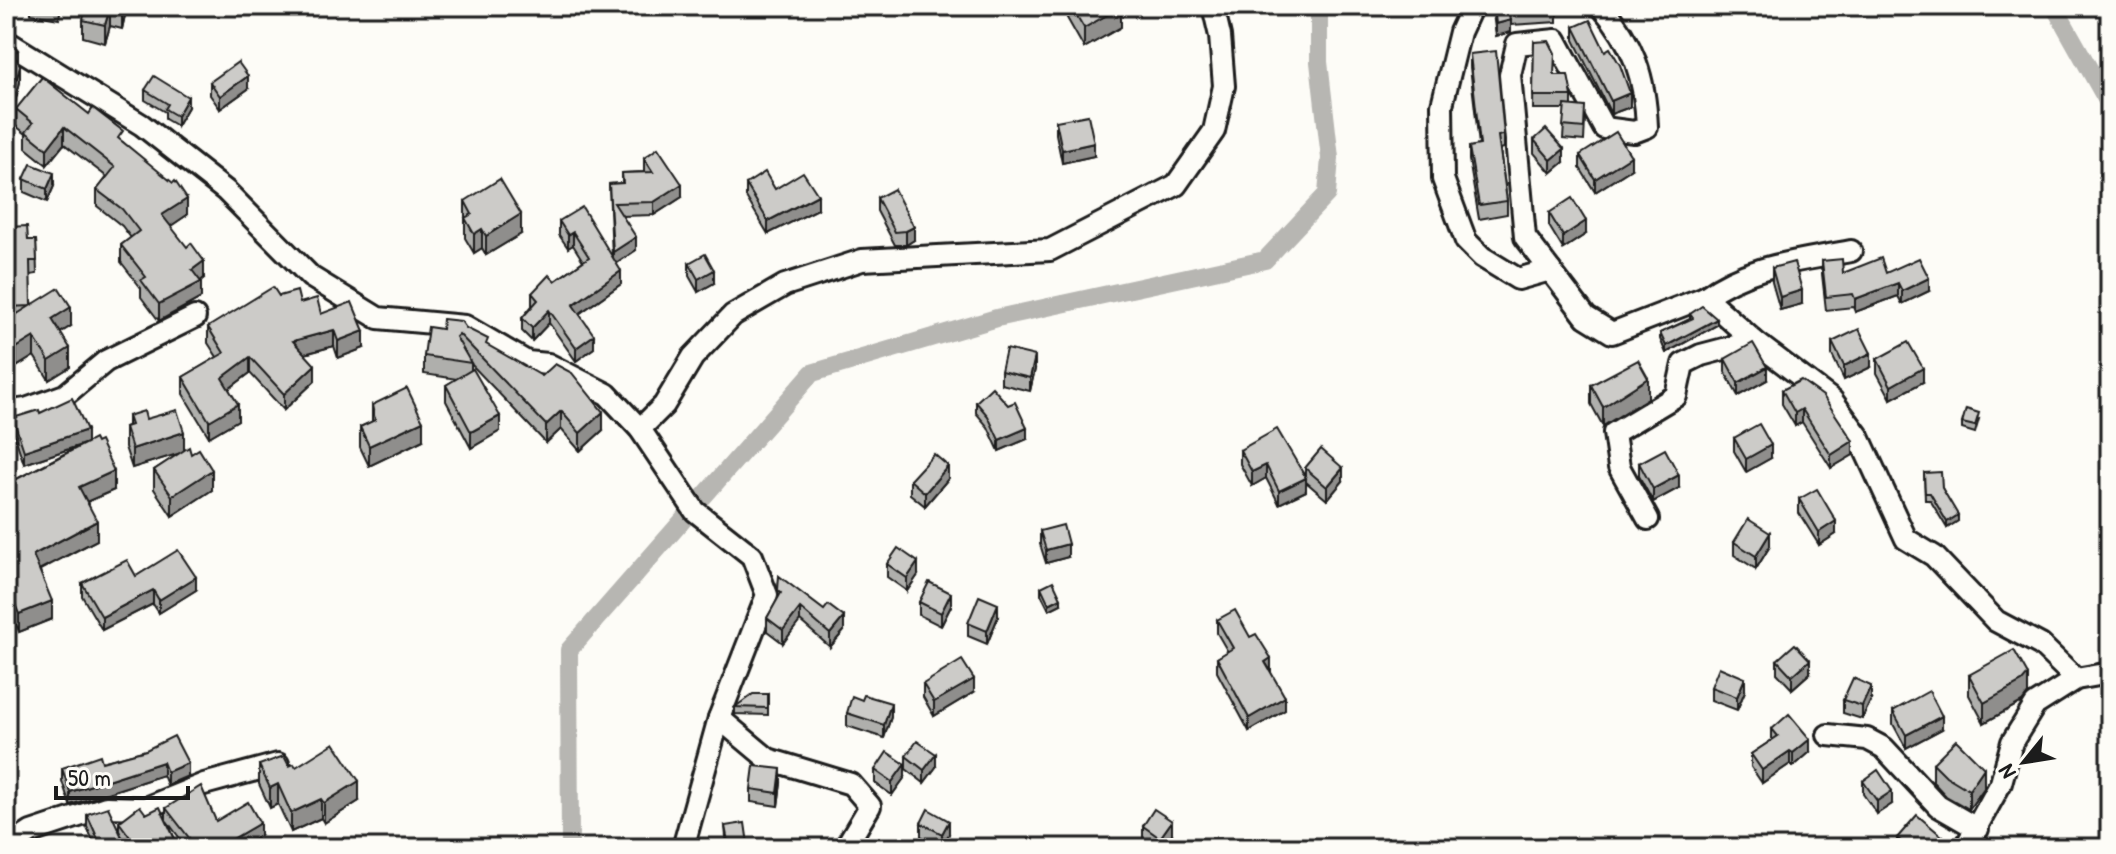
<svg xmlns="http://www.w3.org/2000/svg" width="2116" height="854" font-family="'Patrick Hand',sans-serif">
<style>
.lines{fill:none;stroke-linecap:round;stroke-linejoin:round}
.canal{stroke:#b7b6b2;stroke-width:18}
.minor-casing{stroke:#1c1c1c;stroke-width:26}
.minor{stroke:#fdfcf7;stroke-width:20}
.wall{fill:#afafac;stroke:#1c1c1c;stroke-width:2}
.shaded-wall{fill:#8f8e8c;stroke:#1c1c1c;stroke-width:2}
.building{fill:#cccbc8;stroke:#1c1c1c;stroke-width:2}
</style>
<rect width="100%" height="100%" fill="#fdfcf7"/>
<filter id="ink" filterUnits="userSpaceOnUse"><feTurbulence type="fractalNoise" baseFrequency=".0125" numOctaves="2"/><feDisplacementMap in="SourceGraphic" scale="16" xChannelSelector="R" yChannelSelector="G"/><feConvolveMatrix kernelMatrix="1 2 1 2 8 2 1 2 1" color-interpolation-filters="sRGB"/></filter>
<g filter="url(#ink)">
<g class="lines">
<g class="canal">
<path d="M2054 6 2110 106"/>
<path d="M570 848 569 650 812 373 997 318 1265 260 1327 194 1330 158 1319 62V6"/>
</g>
<defs>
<g id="minor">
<path d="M1472 6 1460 32 1442 105 1443 179 1466 241 1482 257 1518 279 1550 270"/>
<path d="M1601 6C1634 44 1645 77 1647 127L1634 132 1604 128 1556 40 1517 44 1510 75 1525 237 1586 317 1612 333 1705 297 1754 341 1832 400 1859 437 1906 539 1934 556 1996 621 2041 645 2076 679"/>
<path d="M6 41 142 125 226 191 311 277 378 318 465 326 527 362 548 364 607 394 640 429 695 511 752 556 767 595 719 718 768 759 851 784 870 806 845 848"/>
<path d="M1705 297C1748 265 1800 261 1851 251"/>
<path d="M6 412 26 409 65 395 106 361 195 317"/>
<path d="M640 429 664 405 693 357 733 315 785 285 862 260 1050 250 1176 185 1214 131 1224 86 1220 36 1213 6"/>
<path d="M1648 519 1619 467 1614 433 1676 396 1683 364 1701 355 1754 341"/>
<path d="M1828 735 1867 739 1884 748 1938 806 1978 829"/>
<path d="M7 848 31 832 106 807 145 808 204 784 278 764"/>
<path d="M683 848 719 718"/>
<path d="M1965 848 2001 783 2012 742 2035 705 2076 679 2110 673"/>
</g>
</defs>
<use href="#minor" class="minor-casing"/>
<use href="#minor" class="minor"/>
</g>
<g class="wall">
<path d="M31 6H61L59 19 31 14Z"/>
<path d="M86 6H127L122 29 110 26 105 43 83 37V20Z"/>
<path d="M1067 6H1121V27L1084 48 1067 18Z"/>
<path d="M1492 6H1557V22L1511 25V32L1496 36Z"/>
<path d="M1574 27 1630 107 1611 114 1574 40Z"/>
<path d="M6 39 18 61 20 82 12 115 6 113Z"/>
<path d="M1534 42 1555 75 1572 96V106L1585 120 1584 141 1563 139 1565 109H1533Z"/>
<path d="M1470 54 1504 135V148L1500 149 1507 201V214L1479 219 1469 160V147L1479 145 1470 67Z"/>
<path d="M210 82 248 89 220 109 210 95Z"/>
<path d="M145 90 188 107 177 126 165 119V112L145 100Z"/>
<path d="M16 109 123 142 187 215 170 226 204 278 200 281 201 298 159 321 141 297V288L121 262V245L131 238 122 226 97 206V190L107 177 64 144 47 165 26 148V134L16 126Z"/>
<path d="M1056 121 1094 156 1062 163 1056 134Z"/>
<path d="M1534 140 1564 162 1551 173 1534 153Z"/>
<path d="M1580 155 1631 169 1595 192 1580 168Z"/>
<path d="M644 158 682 197 654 215 622 216 636 250 616 263 621 284 579 314 594 348 576 361 549 323 532 341 522 331V318L532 306V293L555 281 583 261 573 245 568 248 559 235V221L612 257 609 184 622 183V173L644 172Z"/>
<path d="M24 179 54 186 47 202 24 192Z"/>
<path d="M746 184 775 189 818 209 768 234 746 197Z"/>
<path d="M877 198 914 240 906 245H895L877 211Z"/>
<path d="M465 201 521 234 486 255 482 248 474 253 465 238Z"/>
<path d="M6 212 7 227 28 240H36L37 274 30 275 31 305 71 326 60 333 70 367 49 380 34 356 12 370V392H6V321L8 320H6Z"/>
<path d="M1549 213 1586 234 1563 249 1549 226Z"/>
<path d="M1822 261 1843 273H1886L1929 291 1902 304 1898 296 1855 312 1853 307 1826 310 1822 274Z"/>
<path d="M689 263 714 283 698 292 689 276Z"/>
<path d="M1772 268 1802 304 1780 310 1772 282Z"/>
<path d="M279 296 300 303 321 314 364 348 338 358 334 346 305 354 315 381 284 410 250 373 229 389 238 420 209 437 183 394V377L217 357 208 343V327Z"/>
<path d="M1690 314 1717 325 1666 353 1660 339V333L1690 319Z"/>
<path d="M466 328 488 346 603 430 580 451 561 429 546 443 471 364V370L500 431 471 448 446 401V385L457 379 424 374V356L442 329Z"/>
<path d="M1832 342 1871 367 1844 380 1832 355Z"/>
<path d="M1725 359 1767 380 1738 396 1725 372Z"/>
<path d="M1877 359 1923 382 1891 399 1877 373Z"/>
<path d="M1035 369 1030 391 1001 384V371Z"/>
<path d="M1591 385 1648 398 1603 426 1591 404Z"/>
<path d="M1782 390 1853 455 1831 468 1802 422 1795 426 1782 404Z"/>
<path d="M976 402 1027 439 999 451 988 427 976 413Z"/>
<path d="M372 405 423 440 369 466 360 447V427L372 422Z"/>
<path d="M40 413 87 442 114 490 87 502 97 540 40 570 52 619 19 632 6 599V480L11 482 81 445 24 464 13 431V418Z"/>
<path d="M128 416 146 419 184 450 191 454 212 490 172 516 154 489V470L180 453 132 468 125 447V427L128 426Z"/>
<path d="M1979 419 1975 433 1962 429V423Z"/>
<path d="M1734 438 1771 458 1746 472 1734 451Z"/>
<path d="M1240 450 1305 476V468L1343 481 1327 500 1306 482V491L1279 504 1266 478 1252 486 1240 464Z"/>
<path d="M1639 463 1679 488 1653 502 1639 476Z"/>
<path d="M1924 473 1942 488 1958 521 1947 528 1930 500H1925Z"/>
<path d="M948 479 925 506 910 494V480Z"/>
<path d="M1799 499 1836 534 1819 545 1799 513Z"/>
<path d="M1040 531 1068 557 1046 563 1040 544Z"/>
<path d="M1734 542 1770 546 1756 569 1734 555Z"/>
<path d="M887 564 918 575 907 591 887 577Z"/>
<path d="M136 576 196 590 159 613 153 604 102 630 82 596V583Z"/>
<path d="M779 576 844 631 830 647 800 621 783 643 767 631V618L778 599Z"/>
<path d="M1041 587 1061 604 1049 610 1041 594Z"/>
<path d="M919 602 951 606 941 626 919 615Z"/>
<path d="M998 617 987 644 968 636V623Z"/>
<path d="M1217 620 1285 710 1249 731 1217 672V658L1228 652 1217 633Z"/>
<path d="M1777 660 1810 673 1792 689 1777 673Z"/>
<path d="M1969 675 2028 694 2022 702 1984 723 1969 695Z"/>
<path d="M923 684 974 692 934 716 923 697Z"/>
<path d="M1711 687 1745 691 1737 710 1711 700Z"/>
<path d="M768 694V715L735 714V707Z"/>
<path d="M1843 700H1871L1862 719 1843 713Z"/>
<path d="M1893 711 1942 729 1906 748 1893 724Z"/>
<path d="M847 713 891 717 884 738 847 726Z"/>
<path d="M1772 729 1810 752 1793 767 1790 764 1762 783 1751 767V754L1772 740Z"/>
<path d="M146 750 188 776 167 785 163 775 70 805 62 781V768L102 762Z"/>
<path d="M906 756 936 767 924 783 906 769Z"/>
<path d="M1933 763 1984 788 1969 809 1946 796 1933 782Z"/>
<path d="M259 765 296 767 359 801 324 823 321 818 291 832 278 804 270 808 259 784Z"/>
<path d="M875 770 905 777 892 795 875 783Z"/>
<path d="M1863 781 1892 804 1877 814 1863 794Z"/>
<path d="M781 783 778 806 751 802V789Z"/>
<path d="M166 808 216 821 260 836 240 848H187L167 821 179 848H126L122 843V848H96L87 827V814L119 831V822L146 814 166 821Z"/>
<path d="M921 823 949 834 942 848 921 836Z"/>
<path d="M725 826 748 844V848H727Z"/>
<path d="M1143 826 1172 834 1162 848H1155L1143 839Z"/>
<path d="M1897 838 1943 848H1897Z"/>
</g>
<g class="shaded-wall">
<path d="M123 6H127L122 29V11Z"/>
<path d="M1121 7V27L1084 48V28Z"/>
<path d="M110 8V26L105 43V25Z"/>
<path d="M1511 20V32L1496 36V24Z"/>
<path d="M18 50V67L12 53Z"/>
<path d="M20 65V82L12 115V97Z"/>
<path d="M248 76V89L220 109V96Z"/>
<path d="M1630 93V107L1611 114V101Z"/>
<path d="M188 97V107L177 126V116Z"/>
<path d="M64 127V144L47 165V149Z"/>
<path d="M1094 143V156L1062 163V150Z"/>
<path d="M1564 149V162L1551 173V160Z"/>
<path d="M1631 156V169L1595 192V179Z"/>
<path d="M54 173V186L47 202V189Z"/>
<path d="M682 184V197L654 215V202Z"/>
<path d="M818 195V209L768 234V221Z"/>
<path d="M187 199V215L162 232V215Z"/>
<path d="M521 214V234L486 255V236Z"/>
<path d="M1586 221V234L1563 249V236Z"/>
<path d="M914 227V240L906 245V231Z"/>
<path d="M482 229V248L474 253V234Z"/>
<path d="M573 232V245L568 248V235Z"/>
<path d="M636 237V250L613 266V252Z"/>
<path d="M204 261V278L197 284 201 282V298L159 321V304L192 270Z"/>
<path d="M714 270V283L698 292V279Z"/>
<path d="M621 271V284L573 318V305Z"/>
<path d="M1929 278V291L1902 304V291Z"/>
<path d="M1898 283V296L1855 312V299Z"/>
<path d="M1802 290V304L1780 310V297Z"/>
<path d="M71 307V326L52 338V319Z"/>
<path d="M549 310V323L532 341V328Z"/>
<path d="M1717 319V325L1666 353V346Z"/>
<path d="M334 330V346L293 357V341Z"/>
<path d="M364 331V348L338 358V341Z"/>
<path d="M594 335V348L576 361V348Z"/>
<path d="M34 337V356L8 372V353Z"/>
<path d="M70 348V367L49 380V361Z"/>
<path d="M1871 353V367L1844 380V366Z"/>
<path d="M1035 356V369L1030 391V378Z"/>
<path d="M250 357V373L222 394V378Z"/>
<path d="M315 365V381L284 410V394Z"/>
<path d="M1767 367V380L1738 396V383Z"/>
<path d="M1923 368V382L1891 399V386Z"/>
<path d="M1648 378V398L1603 426V407Z"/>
<path d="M238 404V420L209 437V421Z"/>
<path d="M1802 409V422L1795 426V413Z"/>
<path d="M561 411V429L546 443V425Z"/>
<path d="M603 412V430L580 451V433Z"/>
<path d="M500 416V431L471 448V432Z"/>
<path d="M423 421V440L369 466V446Z"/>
<path d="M1027 428V439L999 451V440Z"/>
<path d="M87 430V443L24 464V451Z"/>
<path d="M184 432V452L132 468V449Z"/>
<path d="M1853 441V455L1831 468V455Z"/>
<path d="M1771 445V458L1746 472V459Z"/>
<path d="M1266 465V478L1252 486V472Z"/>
<path d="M948 466V479L925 506V493Z"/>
<path d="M1343 468V481L1327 500V487Z"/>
<path d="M212 470V490L172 516V496Z"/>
<path d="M114 471V490L79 505V487Z"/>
<path d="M1679 475V488L1653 502V489Z"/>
<path d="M1306 478V491L1279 504V491Z"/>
<path d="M1958 515V521L1947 528V522Z"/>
<path d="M97 521V540L33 573V555Z"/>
<path d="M1836 521V534L1819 545V532Z"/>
<path d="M1770 533V546L1756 569V556Z"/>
<path d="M1068 544V557L1046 563V550Z"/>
<path d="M918 562V575L907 591V578Z"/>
<path d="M196 577V590L159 613V600Z"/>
<path d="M153 590V604L102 630V617Z"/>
<path d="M951 593V606L941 626V613Z"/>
<path d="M1061 598V604L1049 610V604Z"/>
<path d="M52 601V619L19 632V614Z"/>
<path d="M998 604V617L987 644V631Z"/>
<path d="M800 608V621L783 643V630Z"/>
<path d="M844 617V631L830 647V634Z"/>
<path d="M1271 658V671L1265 662Z"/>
<path d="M1810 660V673L1792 689V676Z"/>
<path d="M2028 675V694L2022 702 1984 723V703Z"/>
<path d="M1745 678V691L1737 710V697Z"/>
<path d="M974 679V692L934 716V702Z"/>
<path d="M1871 686V700L1862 719V706Z"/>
<path d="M1285 697V710L1249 731V718Z"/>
<path d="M891 703V717L884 738V725Z"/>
<path d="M1942 716V729L1906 748V735Z"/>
<path d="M1810 739V752L1793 767V753Z"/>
<path d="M1790 751V764L1762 783V770Z"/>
<path d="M936 754V767L924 783V770Z"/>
<path d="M12 760V777L6 780V763Z"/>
<path d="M163 762V775L70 805V792Z"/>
<path d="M188 763V776L167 785V772Z"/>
<path d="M905 764V777L892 795V782Z"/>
<path d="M1984 768V788L1969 809V790Z"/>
<path d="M781 769V783L778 806V793Z"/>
<path d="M359 781V801L324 823V803Z"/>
<path d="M278 784V804L270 808V788Z"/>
<path d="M1892 791V804L1877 814V801Z"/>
<path d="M321 799V818L291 832V813Z"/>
<path d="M949 821V834L942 848V834Z"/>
<path d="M1172 821V834L1162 848H1160V838Z"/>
<path d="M260 823V836L240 848H231V840Z"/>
<path d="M122 837V848H101V846Z"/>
<path d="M1943 837V848H1934Z"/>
</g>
<g class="building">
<path d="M86 6H123L122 11 110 8 105 25 83 20Z"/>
<path d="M1071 6H1121V7L1084 28Z"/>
<path d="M1494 6H1557V10L1509 13 1511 20 1496 24Z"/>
<path d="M1590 20 1605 51 1610 48 1620 65 1630 93 1611 101 1574 27Z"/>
<path d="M6 39 18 50 12 53 20 65 12 97 6 96Z"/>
<path d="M1549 41 1555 53 1554 75H1568L1572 96H1533L1534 42Z"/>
<path d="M1496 51 1504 135 1498 136 1507 201 1479 205 1469 147 1480 145 1470 54Z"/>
<path d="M238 62 248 76 220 96 210 82Z"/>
<path d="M154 76 188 97 177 116 165 109 168 104 145 90Z"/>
<path d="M42 77 89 114 93 108 123 131 118 138 173 183 175 181 187 199 162 215 187 247 191 243 204 261 192 270 201 282 159 304 141 280 146 277 121 245 139 231 122 209 97 190 115 167 64 127 47 149 26 132 33 123 16 109Z"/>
<path d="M1565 105 1585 107 1584 128 1563 126Z"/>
<path d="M1088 115 1094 143 1062 150 1056 121Z"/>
<path d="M1546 129 1564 149 1551 160 1534 140Z"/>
<path d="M1616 132 1631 156 1595 179 1580 155Z"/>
<path d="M658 148 682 184 654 202 614 203 636 237 613 252 609 184 623 183 622 173 653 172 644 158Z"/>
<path d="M31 164 54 173 47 189 24 179Z"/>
<path d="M765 172 775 189 803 172 818 195 768 221 746 184Z"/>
<path d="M500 179 521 214 486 236 482 229 474 234 465 218 472 214 465 201Z"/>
<path d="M894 189 914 227 906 231 895 232 877 198Z"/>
<path d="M1572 198 1586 221 1563 236 1549 213Z"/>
<path d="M582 207 621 271 573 305 594 335 576 348 549 310 532 328 522 318 538 300 532 293 549 275 555 281 589 257 573 232 568 235 559 221Z"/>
<path d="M6 212 7 227 27 226 28 240H36L37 261H30L31 306 6 307Z"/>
<path d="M705 254 714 270 698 279 689 263Z"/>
<path d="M1881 258 1886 273 1919 258 1929 278 1902 291 1898 283 1855 299 1853 294 1826 297 1822 261 1842 259 1843 273Z"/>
<path d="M1794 262 1802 290 1780 297 1772 268Z"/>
<path d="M273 287 279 296 297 291 300 303 317 298 321 314 352 302 364 331 338 341 334 330 293 341 315 365 284 394 250 357 222 378 238 404 209 421 183 377 224 353 208 327Z"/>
<path d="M59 288 71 307 52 319 70 348 49 361 34 337 8 353 12 372 6 373V321Z"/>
<path d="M1702 306 1717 319 1666 346 1660 333 1693 318 1690 314Z"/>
<path d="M443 319 461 321 466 328 488 339 486 344 542 376 555 364 572 373 603 412 580 433 561 411 546 425 459 334 456 337 471 363 424 356 428 327 442 329Z"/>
<path d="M1859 329 1871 353 1844 366 1832 342Z"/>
<path d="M1908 342 1923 368 1891 386 1877 359Z"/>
<path d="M1753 343 1767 367 1738 383 1725 359Z"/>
<path d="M1006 349 1035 356 1030 378 1001 371Z"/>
<path d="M1638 360 1648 378 1603 407 1591 385Z"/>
<path d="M473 369 500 416 471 432 446 385Z"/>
<path d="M1801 380 1823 396 1853 441 1831 455 1802 409 1795 413 1782 390Z"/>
<path d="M992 387 1008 405 1015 402 1027 428 999 440 988 416 976 402Z"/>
<path d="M407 388 423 421 369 446 360 427 375 420 372 405Z"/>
<path d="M72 398 87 430 24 451 13 418 39 410 40 413Z"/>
<path d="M1966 409 1979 413 1975 426 1962 423Z"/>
<path d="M177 410 184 432 132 449 125 427 131 425 128 416 144 411 146 419Z"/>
<path d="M1759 424 1771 445 1746 459 1734 438Z"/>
<path d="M1277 429 1306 478 1279 491 1266 465 1252 472 1240 450Z"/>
<path d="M94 439 96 443 100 441 114 471 79 487 97 521 33 555 52 601 19 614 6 581V480L10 479 11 482Z"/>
<path d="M189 447 191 454 199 449 212 470 172 496 154 470Z"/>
<path d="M1321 449 1343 468 1327 487 1305 468Z"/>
<path d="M1665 449 1679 475 1653 489 1639 463Z"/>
<path d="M934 454 948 466 925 493 910 480Z"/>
<path d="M1941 472 1942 488 1958 515 1947 522 1930 493H1925L1924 473Z"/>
<path d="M1817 489 1836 521 1819 532 1799 499Z"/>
<path d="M1748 519 1770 533 1756 556 1734 542Z"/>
<path d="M1063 525 1068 544 1046 550 1040 531Z"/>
<path d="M898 548 918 562 907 578 887 564Z"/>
<path d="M178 550 196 577 159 600 153 590 102 617 82 583 127 560 136 576Z"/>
<path d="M779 576 824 610 828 605 844 617 830 634 800 608 783 630 767 618 781 593 778 590Z"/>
<path d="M1053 581 1061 598 1049 604 1041 587Z"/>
<path d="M929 582 951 593 941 613 919 602Z"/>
<path d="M979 596 998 604 987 631 968 623Z"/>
<path d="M1235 610 1250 637 1256 634 1271 658 1265 662 1285 697 1249 718 1217 658 1233 648 1217 620Z"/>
<path d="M1795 644 1810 660 1792 676 1777 660Z"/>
<path d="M2014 650 2028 675 2022 682 1984 703 1969 675Z"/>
<path d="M962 660 974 679 934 702 923 684Z"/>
<path d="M1719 667 1745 678 1737 697 1711 687Z"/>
<path d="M1853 678 1871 686 1862 706 1843 700Z"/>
<path d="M1929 691 1942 716 1906 735 1893 711Z"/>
<path d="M753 694H768V708L735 707Z"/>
<path d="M864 695 891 703 884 725 847 713 852 696 862 700Z"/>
<path d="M1789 714 1810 739 1793 753 1790 751 1762 770 1751 754 1778 736 1772 729Z"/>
<path d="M174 736 188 763 167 772 163 762 70 792 62 768 100 755 102 762 146 750Z"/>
<path d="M1956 740 1984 768 1969 790 1946 776 1933 763Z"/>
<path d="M917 741 936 754 924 770 906 756Z"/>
<path d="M334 743 359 781 324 803 321 799 291 813 278 784 270 788 259 765 284 756 289 766 294 764 296 767Z"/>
<path d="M6 748 12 760 6 763Z"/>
<path d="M887 752 905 764 892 782 875 770Z"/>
<path d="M754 766 781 769 778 793 751 789Z"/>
<path d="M1878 770 1892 791 1877 801 1863 781Z"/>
<path d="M201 786 216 821 248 802 260 823 231 840 237 848H197L166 808Z"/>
<path d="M140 806 146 814 160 807 179 848H138L119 822Z"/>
<path d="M108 807 122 837 101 846 87 814Z"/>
<path d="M928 809 949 821 942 834 921 823Z"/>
<path d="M1154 809 1172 821 1160 838 1143 826Z"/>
<path d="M1917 815 1943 837 1934 848H1909L1897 838Z"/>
<path d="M745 823 748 844 729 847 725 826Z"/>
<path d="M991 845 1007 848H991Z"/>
</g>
</g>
<rect width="2116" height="854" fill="none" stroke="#fdfcf7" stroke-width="32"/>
<rect x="16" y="16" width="2084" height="822" fill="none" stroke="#1c1c1c" stroke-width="3" filter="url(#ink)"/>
<g transform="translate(2024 762) rotate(240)" stroke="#fdfcf7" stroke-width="6" paint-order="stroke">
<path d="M0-6L14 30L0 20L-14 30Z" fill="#1c1c1c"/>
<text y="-12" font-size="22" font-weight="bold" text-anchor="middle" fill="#1c1c1c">N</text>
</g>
<path d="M56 786v12h132v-12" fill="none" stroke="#1c1c1c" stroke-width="4"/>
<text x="68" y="786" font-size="24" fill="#1c1c1c" stroke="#fdfcf7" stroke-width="6" paint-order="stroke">50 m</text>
</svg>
